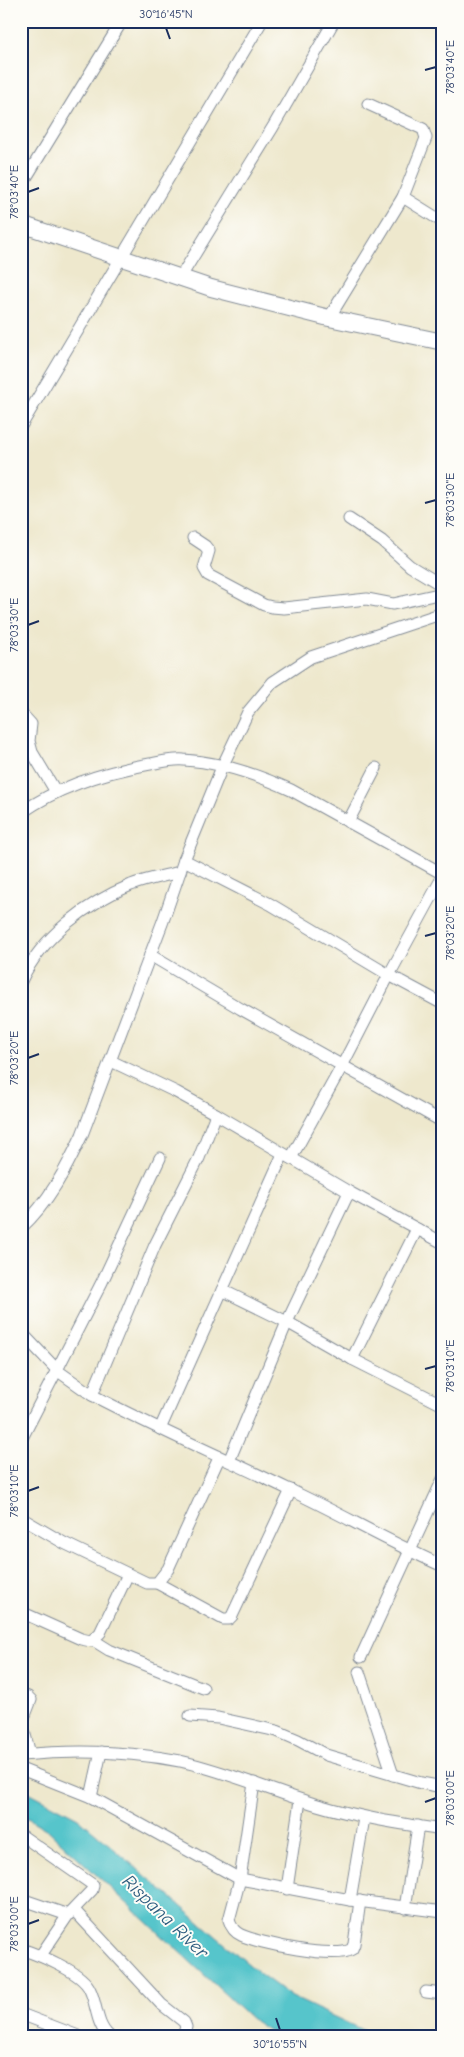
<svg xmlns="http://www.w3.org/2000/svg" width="464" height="2057" font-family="'Comic Neue',sans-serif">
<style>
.water{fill:#57c5cb;stroke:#397a94}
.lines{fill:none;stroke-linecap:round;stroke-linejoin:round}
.minor-casing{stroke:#848c96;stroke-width:13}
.secondary-casing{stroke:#848c96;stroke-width:18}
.minor{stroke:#fff;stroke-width:11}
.secondary{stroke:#fff;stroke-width:16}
.ticks{fill:none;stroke:#1b2f5e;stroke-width:2}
.labels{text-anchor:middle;stroke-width:4;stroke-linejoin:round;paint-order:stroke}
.water-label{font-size:19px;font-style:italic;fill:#2d5c7f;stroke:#fdfcf7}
.neatline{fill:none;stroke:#1b2f5e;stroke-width:2}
.ticks-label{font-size:12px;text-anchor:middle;fill:#1b2f5e}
</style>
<rect width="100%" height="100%" fill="#fdfcf7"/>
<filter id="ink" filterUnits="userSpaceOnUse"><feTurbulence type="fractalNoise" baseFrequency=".02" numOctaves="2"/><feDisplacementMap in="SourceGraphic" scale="10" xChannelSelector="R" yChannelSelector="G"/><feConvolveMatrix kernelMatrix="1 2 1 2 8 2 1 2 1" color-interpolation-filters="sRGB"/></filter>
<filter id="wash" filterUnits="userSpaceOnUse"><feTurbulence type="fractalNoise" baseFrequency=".0096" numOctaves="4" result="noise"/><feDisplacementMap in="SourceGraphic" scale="20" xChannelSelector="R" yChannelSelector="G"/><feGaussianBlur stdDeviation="1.12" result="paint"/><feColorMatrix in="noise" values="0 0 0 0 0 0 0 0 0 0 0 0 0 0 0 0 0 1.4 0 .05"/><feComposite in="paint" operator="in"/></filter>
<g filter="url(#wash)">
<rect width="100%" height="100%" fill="#eee8cd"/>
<path class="water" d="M21 1788 78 1818 259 1973 292 1997 375 2036H277L254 2021 49 1831 21 1814Z"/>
</g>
<g filter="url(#ink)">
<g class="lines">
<defs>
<g id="minor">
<path d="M21 186 122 21"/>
<path d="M403 197 443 222"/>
<path d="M180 278 273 127 334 21"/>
<path d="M329 318 403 197 426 138 423 129 368 104"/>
<path d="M21 426 262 21"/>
<path d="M349 519 382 541 410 566 443 586"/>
<path d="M193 538 205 546 209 551 204 568 208 575 264 605 272 607 284 608 367 599 393 604 443 593"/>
<path d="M21 713 31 724 29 741 32 752 56 792"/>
<path d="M21 813C59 786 104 772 150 764 161 762 173 759 184 760 221 762 258 775 291 790L443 874"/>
<path d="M348 822 376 768"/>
<path d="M184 860 270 904 389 975 443 876"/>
<path d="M150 955 241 1009 443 1122"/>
<path d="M21 981C42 936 87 903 131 885 147 879 164 876 180 872"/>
<path d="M111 1061 176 1092 216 1114 199 1158 155 1245 92 1395C157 1429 224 1458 290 1490 341 1514 391 1543 443 1566"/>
<path d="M216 1114 291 1158 342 1066 389 975 443 1004"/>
<path d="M349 1192 443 1243"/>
<path d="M21 1228C49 1202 66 1169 82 1135L163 921 184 860 222 767 248 712 273 682 311 657 443 613"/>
<path d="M222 1290 287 1322 352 1359 443 1405"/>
<path d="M21 1332 58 1371 92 1395"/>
<path d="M352 1359 417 1229"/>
<path d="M160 1429 283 1154"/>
<path d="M21 1440 102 1282 160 1158"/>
<path d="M229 1461 287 1322 349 1192 291 1158"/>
<path d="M21 1518 64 1543 147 1583H157L168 1569 219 1458"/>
<path d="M157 1583 223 1619H229L232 1616 291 1490"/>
<path d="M21 1612 81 1639 91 1641 100 1633 128 1574"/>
<path d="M93 1640 109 1650 203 1688"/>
<path d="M361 1657 443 1479"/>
<path d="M359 1672 393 1775"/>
<path d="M21 1694 28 1697 31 1700 22 1723 30 1754"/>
<path d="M190 1716 218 1718 277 1731 298 1740 326 1755 421 1783 443 1787"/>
<path d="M21 1755C73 1750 128 1751 180 1761 221 1770 259 1786 299 1799 345 1815 394 1823 443 1830"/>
<path d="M21 1769 91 1797 240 1879 350 1900 443 1912"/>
<path d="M254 1783 240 1879 229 1920C231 1927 234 1932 241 1935 258 1943 337 1960 352 1949L354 1944 360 1901"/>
<path d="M91 1797 101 1752"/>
<path d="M21 1835 93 1885 92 1890 68 1915 41 1955"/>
<path d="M287 1889 300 1800"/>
<path d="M21 1899 68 1915"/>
<path d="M350 1900 364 1818"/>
<path d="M405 1908 418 1826"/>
<path d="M74 1910 161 2004 184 2022 186 2027 183 2036"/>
<path d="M21 1949C39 1955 83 1972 90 1990 97 2004 96 2025 109 2036"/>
<path d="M426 1992 443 1994"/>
<path d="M21 2014 78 2036"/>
</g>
<path id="secondary" d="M21 224 211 288 329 318 443 342"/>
</defs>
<use href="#minor" class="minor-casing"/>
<use href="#secondary" class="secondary-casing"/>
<use href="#minor" class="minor"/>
<use href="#secondary" class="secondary"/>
</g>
</g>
<path class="ticks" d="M166 28 170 39M425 70 436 67M28 192 39 188M425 503 436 500M28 625 39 621M425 936 436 933M28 1058 39 1054M425 1369 436 1366M28 1491 39 1487M425 1802 436 1798M28 1924 39 1920M276 2018 280 2030"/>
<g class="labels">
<g class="water-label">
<text transform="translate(166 1916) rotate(44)" y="7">Rispana River</text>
</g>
</g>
<rect width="464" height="2057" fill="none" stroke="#fdfcf7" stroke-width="55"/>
<rect x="28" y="28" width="408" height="2002" class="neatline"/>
<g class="ticks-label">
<text x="166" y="18">30°16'45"N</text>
<text transform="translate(450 67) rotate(-90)" y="4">78°03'40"E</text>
<text transform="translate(14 192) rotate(-90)" y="4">78°03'40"E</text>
<text transform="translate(450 500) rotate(-90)" y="4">78°03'30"E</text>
<text transform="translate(14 625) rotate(-90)" y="4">78°03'30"E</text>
<text transform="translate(450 933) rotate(-90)" y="4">78°03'20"E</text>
<text transform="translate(14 1058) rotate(-90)" y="4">78°03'20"E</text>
<text transform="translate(450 1366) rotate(-90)" y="4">78°03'10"E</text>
<text transform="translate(14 1491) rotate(-90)" y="4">78°03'10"E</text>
<text transform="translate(450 1798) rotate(-90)" y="4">78°03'00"E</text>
<text transform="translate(14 1924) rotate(-90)" y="4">78°03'00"E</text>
<text x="280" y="2048">30°16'55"N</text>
</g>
</svg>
